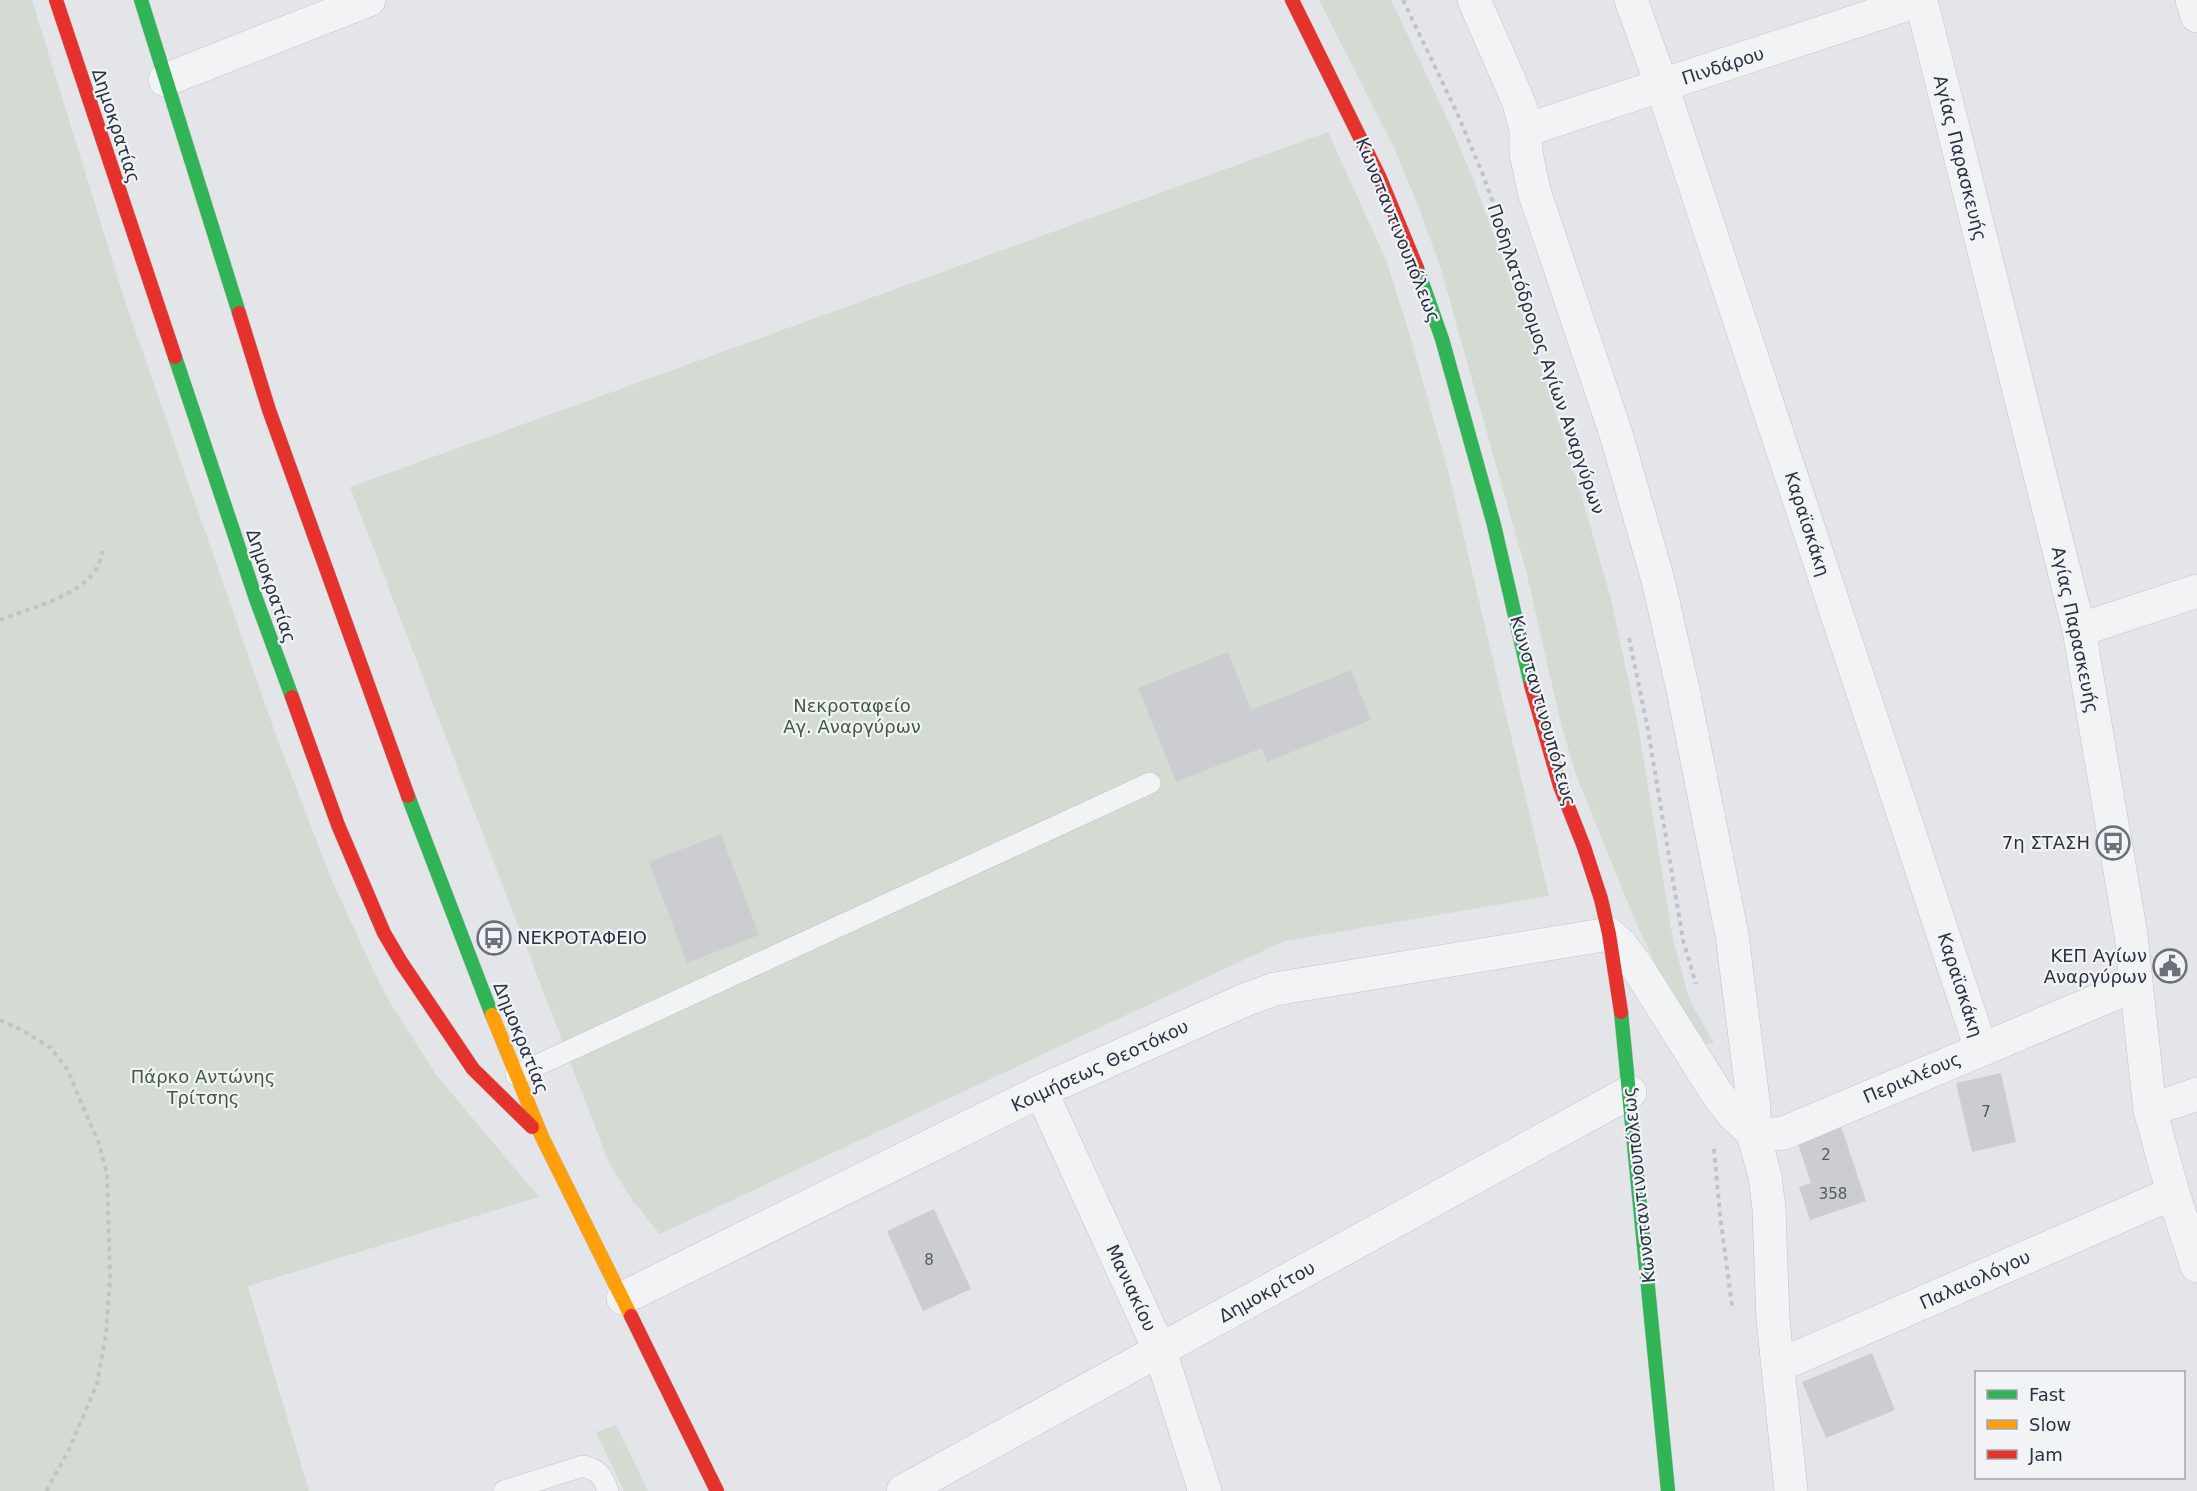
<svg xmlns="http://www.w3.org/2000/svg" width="2197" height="1491" font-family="'DejaVu Sans',sans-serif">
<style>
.green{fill:#d4dbd3}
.building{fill:#cbcdd0}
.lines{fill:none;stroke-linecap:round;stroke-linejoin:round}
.lane-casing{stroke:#c1c3c6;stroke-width:22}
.street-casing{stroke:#c1c3c6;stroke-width:34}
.fast-casing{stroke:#c1c3c6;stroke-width:15}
.slow-casing{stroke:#c1c3c6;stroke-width:15}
.jam-casing{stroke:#c1c3c6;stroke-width:15}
.path{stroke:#c2c3c8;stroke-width:4;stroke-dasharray:4.5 4.5;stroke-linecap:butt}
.lane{stroke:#f2f3f5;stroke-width:21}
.street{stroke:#f2f3f5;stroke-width:33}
.fast{stroke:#30b455;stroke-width:14}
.slow{stroke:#ff9f0a;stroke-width:14}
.jam{stroke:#e5322d;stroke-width:14}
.labels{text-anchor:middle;stroke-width:4.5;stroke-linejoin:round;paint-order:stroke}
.number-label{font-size:15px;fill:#525a66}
.street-label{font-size:18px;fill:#293341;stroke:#f1f3f7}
.park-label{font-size:18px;fill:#3f5d37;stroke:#f1f3f7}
.poi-label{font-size:18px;fill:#293341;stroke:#f1f3f7;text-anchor:end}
</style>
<rect width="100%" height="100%" fill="#e3e5e8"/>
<g class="green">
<path d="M0 0H32L124 298 278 741 333 883 384 993 437 1076 539 1197 248 1286 309 1491H0Z"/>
<path d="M1319 0H1391L1448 120 1473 178 1540 363 1582 497 1612 603 1639 731 1673 940 1690 1001 1714 1043 1700 1044 1670 995 1637 925 1576 775 1561 724 1527 575 1440 266 1419 208 1396 152Z"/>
<path d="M1328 132 1386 260 1408 329 1448 470 1549 896 1284 941 660 1234 632 1200 609 1163 350 487Z"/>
<path d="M616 1425 648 1491H624L596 1432Z"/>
</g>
<g class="building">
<path d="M1228 652 1251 710 1351 670 1371 720 1267 762 1262 748 1176 782 1138 688Z"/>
<path d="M721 834 759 935 687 963 649 862Z"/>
<path d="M2001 1073 2016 1142 1972 1152 1956 1083Z"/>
<path d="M1841 1126 1866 1201 1810 1220 1799 1187 1811 1183 1797 1141Z"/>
<path d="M934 1209 971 1289 923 1311 887 1231Z"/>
<path d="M1872 1353 1895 1410 1826 1438 1802 1382Z"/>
</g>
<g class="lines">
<defs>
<g id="lane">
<path d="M516 1075 1150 783"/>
<path d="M504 1491 583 1466C599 1470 603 1476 608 1491"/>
</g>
<g id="street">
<path d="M1474 0 1519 103 1526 130V153L1534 191 1616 434 1658 580 1683 690 1732 935 1754 1108 1753 1133 1765 1176 1769 1209 1773 1320 1791 1491"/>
<path d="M1631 0 1662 86 1981 1049"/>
<path d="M1921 0 2079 630 2131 935 2150 1110 2173 1193 2197 1266"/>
<path d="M2192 0 2197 16"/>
<path d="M165 80 369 0"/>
<path d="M1526 130 1920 0"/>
<path d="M2079 630 2197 591"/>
<path d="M1041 1091 1160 1351 1205 1491"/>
<path d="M2150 1110 2197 1094"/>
<path d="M1753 1133 1765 1135 1784 1133 2135 985"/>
<path d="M623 1298 1041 1091 1247 999 1275 989 1609 934 1621 945 1636 965 1716 1092 1732 1113 1753 1133"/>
<path d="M1778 1366 2173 1193"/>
<path d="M903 1491 1630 1092"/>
</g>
<g id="fast">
<path d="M141 0 239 313"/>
<path d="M1417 268 1442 339 1494 525 1531 685"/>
<path d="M175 357 256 599 292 697"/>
<path d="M408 796 492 1015"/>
<path d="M1621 1012 1668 1491"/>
</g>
<path id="slow" d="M492 1015 542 1137 631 1316"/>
<g id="jam">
<path d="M56 0 175 357"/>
<path d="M1292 0 1379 176 1417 268"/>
<path d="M239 313 269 410 408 796"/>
<path d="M1531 685 1560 786 1584 847 1601 899 1609 934 1621 1012"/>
<path d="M292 697 338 825 384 933 401 962 473 1069 532 1127"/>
<path d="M631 1316 717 1491"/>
</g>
</defs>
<use href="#lane" class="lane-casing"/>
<use href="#street" class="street-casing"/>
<use href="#fast" class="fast-casing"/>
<use href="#slow" class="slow-casing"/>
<use href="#jam" class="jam-casing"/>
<g class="path">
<path d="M1403 0 1458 115 1483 175 1514 261"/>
<path d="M0 620C28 609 80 596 96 569 99 564 101 557 103 551"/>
<path d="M1629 638 1648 730 1683 940 1696 984"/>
<path d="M0 1020 22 1030 51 1048 67 1069 99 1144 107 1174 110 1277 106 1334 97 1384 67 1454 46 1491"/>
<path d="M1714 1149 1720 1215 1732 1306"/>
</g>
<use href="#lane" class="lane"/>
<use href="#street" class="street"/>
<use href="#fast" class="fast"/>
<use href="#slow" class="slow"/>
<use href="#jam" class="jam"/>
</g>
<defs>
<symbol id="bus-ring" viewBox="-11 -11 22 22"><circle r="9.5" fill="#f1f3f7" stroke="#6a717b" stroke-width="1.5"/><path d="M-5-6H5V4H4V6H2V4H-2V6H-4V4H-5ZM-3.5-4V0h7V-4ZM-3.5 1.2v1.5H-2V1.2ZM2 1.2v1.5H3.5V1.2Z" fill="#6a717b"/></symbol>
<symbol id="civic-ring" viewBox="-11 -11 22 22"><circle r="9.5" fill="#f1f3f7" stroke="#6a717b" stroke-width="1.5"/><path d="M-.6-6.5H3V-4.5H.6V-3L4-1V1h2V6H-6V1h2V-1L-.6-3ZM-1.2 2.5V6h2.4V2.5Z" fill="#6a717b"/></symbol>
</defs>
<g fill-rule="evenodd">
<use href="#bus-ring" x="2094" y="824" width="38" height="38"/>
<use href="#bus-ring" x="475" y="919" width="38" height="38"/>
<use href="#civic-ring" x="2151" y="947" width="38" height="38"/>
</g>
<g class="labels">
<g class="number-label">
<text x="1986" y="1117">7</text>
<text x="1826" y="1160">2</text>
<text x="1833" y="1199">358</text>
<text x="929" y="1265">8</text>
</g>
<g class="street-label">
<text transform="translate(1723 66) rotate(-18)" y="6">Πινδάρου</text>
<text transform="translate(116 126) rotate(72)" y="6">Δημοκρατίας</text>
<text transform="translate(1960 158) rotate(76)" y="6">Αγίας Παρασκευής</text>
<text transform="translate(1398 230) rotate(68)" y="6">Κωνσταντινουπόλεως</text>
<text transform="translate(1546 359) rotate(71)" y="6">Ποδηλατόδρομος Αγίων Αναργύρων</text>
<text transform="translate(1807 524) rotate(72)" y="6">Καραϊσκάκη</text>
<text transform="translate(271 586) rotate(71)" y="6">Δημοκρατίας</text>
<text transform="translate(2075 630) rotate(78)" y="6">Αγίας Παρασκευής</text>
<text transform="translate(1543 711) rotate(74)" y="6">Κωνσταντινουπόλεως</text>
<text transform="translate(1960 985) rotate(72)" y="6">Καραϊσκάκη</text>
<text transform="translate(521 1038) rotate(68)" y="6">Δημοκρατίας</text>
<text transform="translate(1100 1066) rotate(-25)" y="6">Κοιμήσεως Θεοτόκου</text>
<text transform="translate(1912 1078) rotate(-23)" y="6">Περικλέους</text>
<text transform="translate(1639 1185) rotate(-96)" y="6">Κωνσταντινουπόλεως</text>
<text transform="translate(1975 1280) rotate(-24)" y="6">Παλαιολόγου</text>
<text transform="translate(1131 1288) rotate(65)" y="6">Μανιακίου</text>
<text transform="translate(1267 1292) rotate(-29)" y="6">Δημοκρίτου</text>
</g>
<g class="park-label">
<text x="852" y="712">Νεκροταφείο<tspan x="852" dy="21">Αγ. Αναργύρων</tspan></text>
<text x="203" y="1083">Πάρκο Αντώνης<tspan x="203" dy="21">Τρίτσης</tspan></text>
</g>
<g class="poi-label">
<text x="2090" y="849">7η ΣΤΑΣΗ</text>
<text x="517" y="944" text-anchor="start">ΝΕΚΡΟΤΑΦΕΙΟ</text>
<text x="2147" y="962">ΚΕΠ Αγίων<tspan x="2147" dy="21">Αναργύρων</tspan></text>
</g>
</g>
<rect x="1975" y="1371" width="210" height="108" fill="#f1f3f7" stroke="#a1a6ae" stroke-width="1.5"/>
<rect x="1987" y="1390" width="30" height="9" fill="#30b455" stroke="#a1a6ae" stroke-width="1.5"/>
<text x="2029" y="1401" font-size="18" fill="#293341">Fast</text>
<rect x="1987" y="1420" width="30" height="9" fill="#ff9f0a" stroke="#a1a6ae" stroke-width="1.5"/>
<text x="2029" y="1431" font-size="18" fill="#293341">Slow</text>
<rect x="1987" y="1450" width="30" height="9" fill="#e5322d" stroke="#a1a6ae" stroke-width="1.5"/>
<text x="2029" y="1461" font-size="18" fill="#293341">Jam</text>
</svg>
